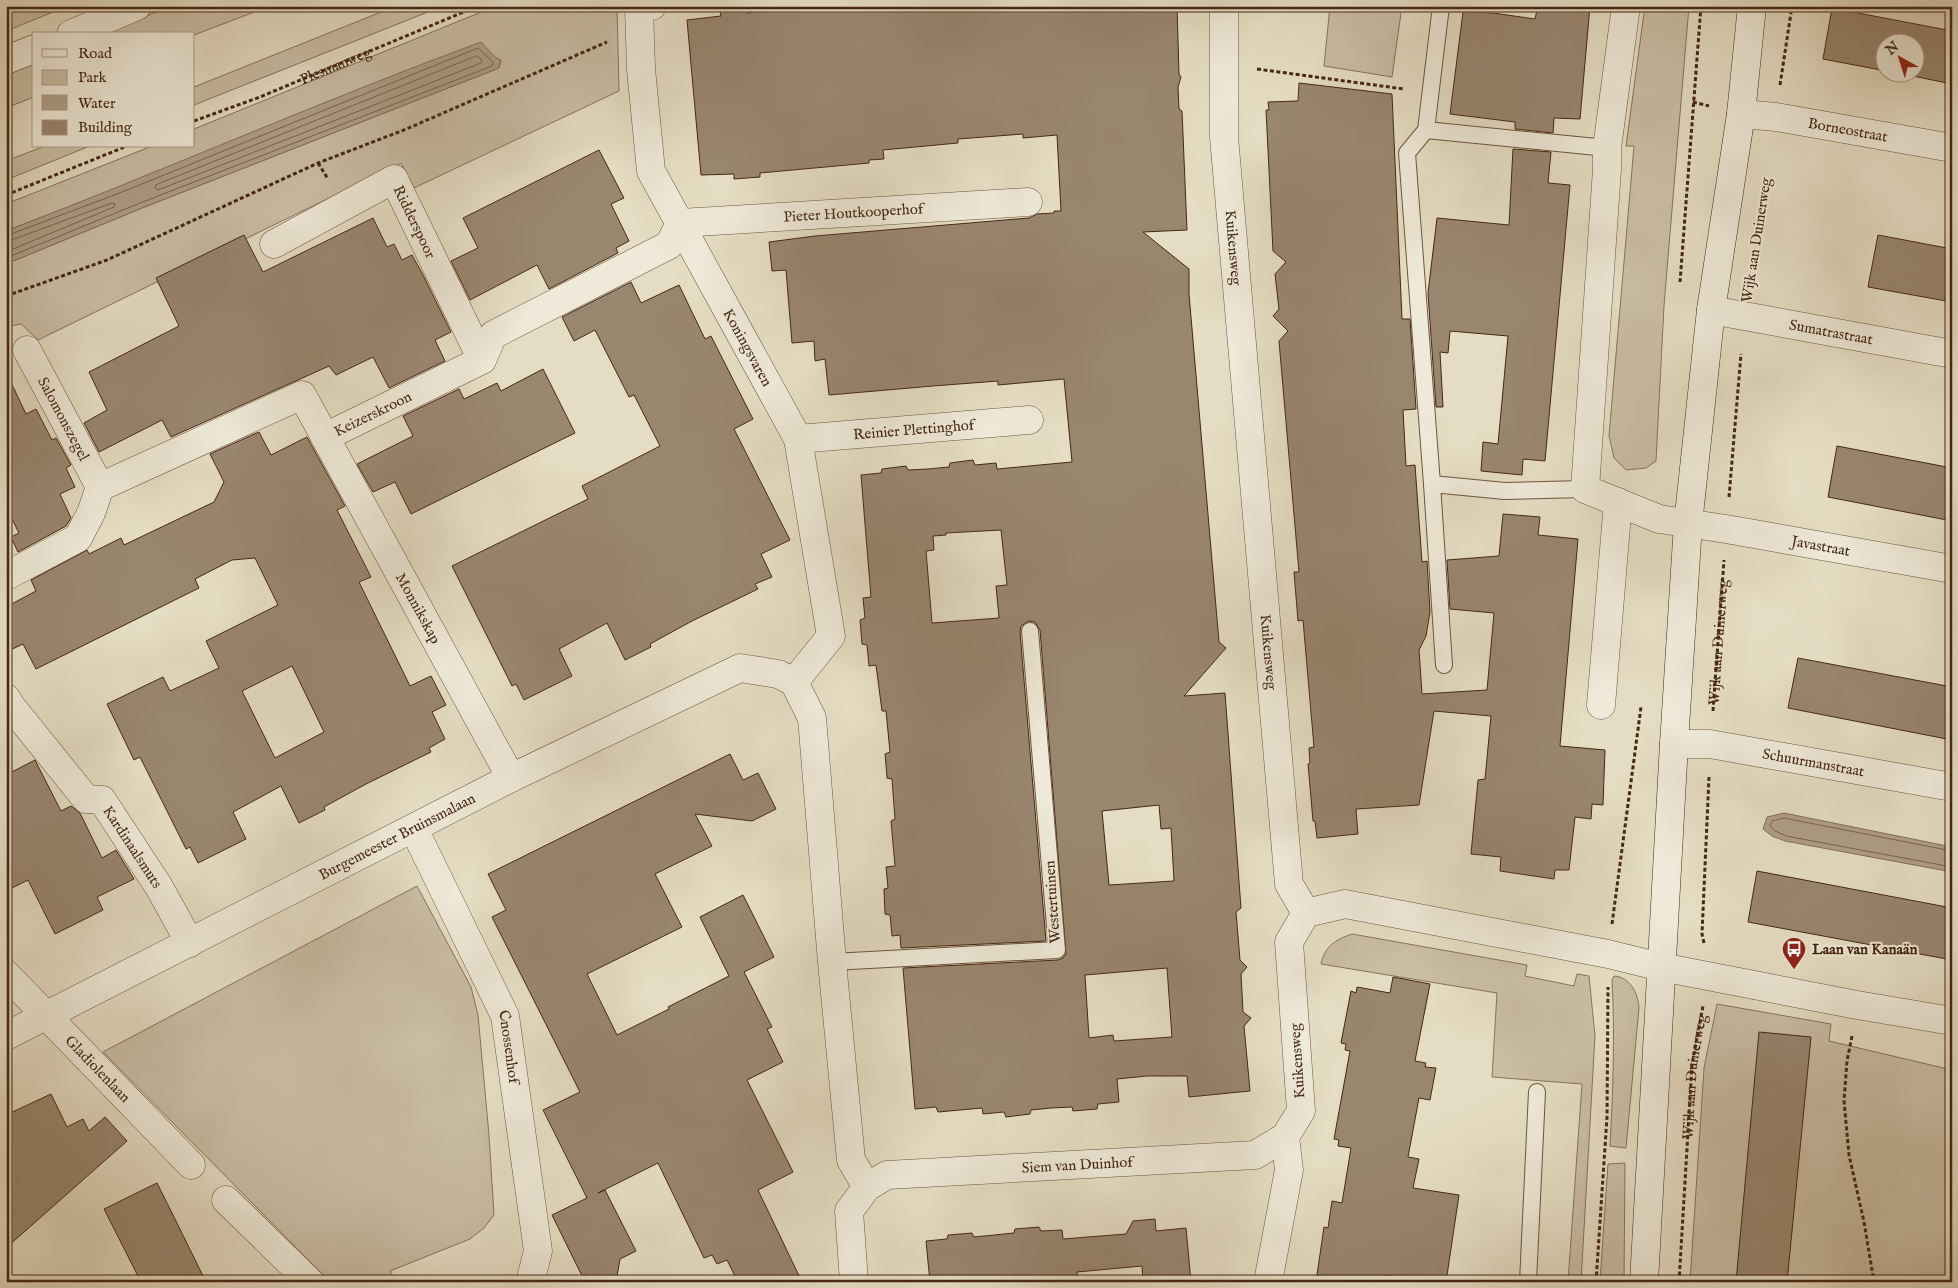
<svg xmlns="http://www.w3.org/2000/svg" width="1958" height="1288" font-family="'IM FELL English',serif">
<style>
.green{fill:#cabea5;stroke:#88725c}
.water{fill:#af9f87;stroke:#856f59}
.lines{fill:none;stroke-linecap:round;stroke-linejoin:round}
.shore{stroke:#7a634d;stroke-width:1}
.building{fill:#99866f;stroke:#462713;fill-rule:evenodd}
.service-casing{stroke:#6e543f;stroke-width:18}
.minor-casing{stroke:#6e543f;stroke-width:29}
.tertiary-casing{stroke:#6e543f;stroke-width:29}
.secondary-casing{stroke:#462713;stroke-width:29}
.path{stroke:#462713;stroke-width:3;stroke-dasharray:4 2.5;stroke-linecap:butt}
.service{stroke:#eee9d8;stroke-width:16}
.minor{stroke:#eee9d8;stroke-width:28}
.tertiary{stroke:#eee9d8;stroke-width:28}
.secondary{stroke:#eee9d8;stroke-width:28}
.labels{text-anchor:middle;stroke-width:4;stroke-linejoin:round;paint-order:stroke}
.street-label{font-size:15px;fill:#462713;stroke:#eee9d8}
.poi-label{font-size:15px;font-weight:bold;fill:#462713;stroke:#eee9d8;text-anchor:start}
</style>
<rect width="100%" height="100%" fill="#e5ddc3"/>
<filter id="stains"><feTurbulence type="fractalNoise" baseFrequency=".004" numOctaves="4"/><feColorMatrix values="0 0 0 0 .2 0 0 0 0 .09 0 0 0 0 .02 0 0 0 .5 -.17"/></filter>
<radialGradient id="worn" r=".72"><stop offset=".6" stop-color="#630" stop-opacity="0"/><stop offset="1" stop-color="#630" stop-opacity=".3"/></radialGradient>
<g class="green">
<path d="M6 6H68L6 31Z"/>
<path d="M171 6H270L194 35V34H101Z"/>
<path d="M396 6H443L194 105V87Z"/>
<path d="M496 6H617L619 91 414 188 401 163 38 340 21 324 6 327V264L142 208 499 68 501 60 120 187 6 231V204L152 146H194V129Z"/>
<path d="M1330 6H1402L1392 77 1324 66Z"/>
<path d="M1645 6H1689L1664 306 1656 461 1646 468 1626 470 1614 458 1609 436 1634 146H1626Z"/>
<path d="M34 60V97L6 108V72Z"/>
<path d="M45 146H90L6 180V161Z"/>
<path d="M417 886 471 987 478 1015 489 1135 494 1215 484 1228 470 1239 390 1271 396 1282H330L103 1052Z"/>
<path d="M1352 934 1527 965 1525 976 1574 986 1577 974 1589 976 1595 1036 1581 1282H1568L1582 1084 1492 1077 1497 993 1321 964C1325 946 1335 940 1352 934Z"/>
<path d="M1614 976C1630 977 1638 993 1639 1008L1626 1148 1610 1146C1613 1090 1615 1036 1612 980Z"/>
<path d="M1717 1004 1831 1024 1829 1041 1952 1070V1282H1690L1704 1068Z"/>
<path d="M1625 1163 1624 1282H1600L1608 1164Z"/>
</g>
<g class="water">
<path d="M481 42 496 58 501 60 499 68 142 208 6 264V231C165 170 321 101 481 42Z"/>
<path d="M1784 813 1952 847V872L1785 841 1772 836 1763 829 1767 817Z"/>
</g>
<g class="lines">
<g class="shore">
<path d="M477 56 482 60 481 63 158 190 155 188 156 185Z"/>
<path d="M6 236 122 192 478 48 493 62 492 66 140 203 6 258"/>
<path d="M6 242 112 203 115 204 114 207 6 252"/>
<path d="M1952 851 1784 818 1772 821 1770 826 1775 831 1786 836 1952 867"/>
</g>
</g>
<g class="building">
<path d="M814 6H1177L1179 74 1181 77 1178 87 1179 109 1182 111 1187 230 1143 232 1189 269V294L1219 642 1226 648 1184 696 1225 693 1240 895 1241 908 1236 912 1240 960 1247 967 1241 974 1243 1012 1251 1018 1244 1026 1250 1091 1189 1097 1187 1076H1147L1117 1079 1119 1102 1098 1104 1097 1109 1073 1111 1072 1107 1051 1108 1031 1110 1030 1114 1006 1117 1004 1112 983 1114 982 1108 938 1112 936 1107 915 1109 903 968 1058 960 1063 958 1066 954 1040 630 1035 622 1029 621 1021 626 1020 632 1046 941 901 948 900 935 892 936 890 915 885 914 884 889 888 888 886 867 895 866 891 821 895 819 892 779 887 778 886 765 885 754 890 752 886 711H882L876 665 869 666 867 645 862 644 860 620 865 618 863 598 871 597 861 475 881 473 882 469 906 466 908 470 928 469 949 467 950 463 973 460 975 465 996 463 997 469 1072 462 1064 379 998 385V381L933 386 829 395 825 359 815 361 814 341 792 343 786 270 772 271 769 242 815 236 1029 218 1037 214 1054 213V211H1061L1057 135 1023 138V134L958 139V143L883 150 884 159 869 160V163L760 173V177L734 179V174L701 175 687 20 721 16 720 11 746 9 747 13ZM1001 530 1007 585 996 586 999 618 932 623 926 551 934 550 933 536 946 535V533ZM1159 805 1161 829 1171 828 1174 881 1109 885 1102 811ZM1167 968 1172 1037 1114 1041 1113 1035 1089 1038 1085 975Z"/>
<path d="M1538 6H1590L1580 119 1554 118 1553 133 1515 129V122L1450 114 1463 12 1493 13 1535 19Z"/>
<path d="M1832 8 1952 31V84L1893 72H1916V42H1886V71L1823 59Z"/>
<path d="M1299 83 1392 94 1402 319H1410L1416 409 1403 410 1406 466 1415 465 1422 562 1427 561 1430 612 1426 636 1419 650 1422 694 1487 690 1494 613 1450 609 1447 560 1499 556 1503 514 1540 517 1538 535 1578 539 1560 746 1605 750 1603 805 1592 804 1591 819 1575 817 1569 870H1555L1554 879 1500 871 1501 857 1471 854 1478 780 1485 779 1491 716 1434 711 1419 805 1356 809 1358 834 1317 838 1315 821H1313L1308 764 1310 763 1309 748 1314 747 1303 620 1298 621 1294 572H1299L1279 341 1288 331 1273 316 1279 309 1275 274 1286 262 1273 251 1266 110H1269L1268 102 1298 101Z"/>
<path d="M1513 149 1551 152 1548 183 1570 185 1545 461 1523 459 1522 475 1481 471 1483 442 1498 444 1508 336 1450 331 1448 353 1440 352 1443 407H1436L1428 293 1437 218 1509 225Z"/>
<path d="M599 150 624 198 611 204 629 241 616 248 618 253 549 289 537 265 470 300 451 261 478 248 463 218Z"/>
<path d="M373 218 387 247 394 244 402 260 412 255 423 275 451 332 435 340 445 361 389 388 373 357 336 375 329 366 171 437 162 420 99 452 84 423 107 410 89 372 179 326 156 278 244 235 263 272Z"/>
<path d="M1878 235 1952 249V302L1868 287Z"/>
<path d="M631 282 641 303 679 285 705 339 711 336 753 419 734 429 790 540 761 554 772 577 755 584 758 589 692 621 650 644 651 647 625 660 607 623 559 649 572 676 524 700 516 684 512 686 452 566 588 499 582 486 660 446 634 395 629 397 595 330 574 341 562 317Z"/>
<path d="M543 369 575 433 411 514 395 482 373 492 357 464 413 436 403 416 459 389 464 399 497 383 501 391Z"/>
<path d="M6 372 26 414 36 409 52 440 56 438 71 465 66 468 75 487 60 494 71 518 66 526 18 552 11 537 19 533 6 507Z"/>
<path d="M259 432 271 455 307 437 345 506 337 510 371 577 359 582 410 686 431 676 446 705 432 712 445 739 429 748 431 752 366 784 324 807 325 810 299 823 281 786 233 812 246 839 198 863 190 847 186 849 140 757 134 760 107 704 163 677 170 691 219 668 206 641 278 605 255 558 232 560 195 579 199 588 36 669 23 644 6 652V607L36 591 31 580 87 550 89 554 121 538 124 545 214 502 224 482 210 454ZM292 666 324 732 275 758 242 691Z"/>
<path d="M1837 446 1952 468V521L1828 497Z"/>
<path d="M1798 658 1952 687V740L1788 708Z"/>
<path d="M730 754 743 780 758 773 776 809 752 821 695 814 712 846 655 874 682 927 587 974 617 1035 669 1009 668 1007 729 976 700 917 743 895 774 957 744 972 772 1027 767 1029 783 1062 747 1080 793 1172 758 1190 802 1282H738L727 1260 717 1264 712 1255 704 1258 658 1163 598 1193 605 1190 636 1251 620 1259 616 1282H585L552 1215 587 1198 543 1110 580 1092 492 917 506 910 488 874Z"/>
<path d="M35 760 61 811 71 806 80 813 102 858 116 850 134 879 97 897 103 910 55 934 28 880 6 891V775Z"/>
<path d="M1757 871 1952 908V960L1748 922Z"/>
<path d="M1393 977 1430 984 1415 1061 1426 1063 1425 1067 1436 1068 1430 1100 1419 1098 1408 1157 1419 1159 1413 1188 1459 1195 1446 1282 1407 1276 1406 1279 1385 1275 1384 1282H1316L1324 1227 1328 1228 1332 1201 1342 1203 1351 1148 1338 1146 1339 1140 1334 1139 1350 1051 1345 1050 1346 1044 1341 1043 1351 991 1356 993 1357 987 1390 993Z"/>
<path d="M1759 1032 1811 1037 1787 1282H1736Z"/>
<path d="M51 1094 67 1127 83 1119 89 1131 105 1117 127 1141 6 1248V1115Z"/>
<path d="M157 1183 171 1211 206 1282H141L104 1209Z"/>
<path d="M1155 1219 1156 1231 1186 1228 1191 1282H1143L1142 1266 1077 1272 1078 1282H930L926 1241 947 1239 948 1235 972 1233 974 1237 1014 1233 1015 1229 1039 1227 1041 1231 1062 1230 1063 1239 1126 1234 1133 1221Z"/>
</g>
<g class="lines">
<defs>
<g id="service">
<path d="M1426 130 1607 148"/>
<path d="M1432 484 1407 153 1426 130 1441 6"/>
<path d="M1444 665 1432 484 1505 491 1585 489"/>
<path d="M832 962 1057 950 1030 631"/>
<path d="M1528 1282 1537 1092"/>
</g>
<g id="minor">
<path id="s4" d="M652 6 639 8 641 69 651 171 798 439 831 636 794 682"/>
<path id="s5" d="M1224 6V137L1289 884 1306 913"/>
<path id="s6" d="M1626 6 1607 148V169L1585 489 1659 519 1726 529 1952 569"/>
<path id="s7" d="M1741 114 1776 117 1952 148"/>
<path id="s8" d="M274 244 394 179 482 360"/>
<path id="s9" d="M1711 310 1952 354"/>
<path id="s10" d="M27 350 100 487"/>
<path id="s11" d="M325 437 511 778"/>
<path id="s12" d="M798 439 1029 420"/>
<path id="s13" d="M6 576 78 538 91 513 100 487 302 395 325 437 482 360 493 335 669 245 680 223 1028 202"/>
<path d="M794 682 812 718 832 962 851 1160 867 1187"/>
<path id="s14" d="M6 698 11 706 86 799 102 800 159 887 190 943"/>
<path d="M1601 705 1618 502"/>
<path id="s15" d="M1674 744H1710L1952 787"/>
<path id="s16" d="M414 829 505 1016 538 1251 530 1282"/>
<path d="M1661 967 1857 1005 1952 1021"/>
<path id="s17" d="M6 974 191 1165"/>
<path id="s18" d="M6 1036 511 778 740 668 778 674 794 682"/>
<path d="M226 1200 310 1282"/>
<path d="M1268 1282 1289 1170 1285 1137"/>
</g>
<g id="tertiary">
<path id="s19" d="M854 1282 849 1211 867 1187 887 1175 1255 1155 1285 1137 1301 1111 1289 942 1306 913 1345 904 1608 954 1661 967"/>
</g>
<g id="secondary">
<path d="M71 34 137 6"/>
<path d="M6 60 34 49"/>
<path d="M1644 1282 1674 744 1688 524 1711 310 1741 114 1752 6"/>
</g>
</defs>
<use href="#service" class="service-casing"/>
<use href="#minor" class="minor-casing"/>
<use href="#tertiary" class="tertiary-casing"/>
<use href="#secondary" class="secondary-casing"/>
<g class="path">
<path d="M1257 69 1404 89"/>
<path d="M1780 85 1792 6"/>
<path d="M1693 102 1709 106"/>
<path id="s1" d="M194 121 260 97 478 6"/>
<path d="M318 163 328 179"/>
<path d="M6 195 127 146"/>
<path d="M1680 282 1701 6"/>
<path d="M6 296 107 260 318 163 404 130 607 42"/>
<path d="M1729 497 1741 354"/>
<path id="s2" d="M1713 711 1724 560"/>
<path d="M1612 924 1641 707"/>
<path d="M1704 943 1702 934 1709 777"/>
<path d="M1852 1036 1847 1061 1844 1101 1849 1155 1864 1222 1874 1282"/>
<path d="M1596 1282 1607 1117 1608 987"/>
<path id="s3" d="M1679 1282 1692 1065 1703 1006"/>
</g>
<use href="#service" class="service"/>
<use href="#minor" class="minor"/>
<use href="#tertiary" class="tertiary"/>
<use href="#secondary" class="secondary"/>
</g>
<defs>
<symbol id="bus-pin" viewBox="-11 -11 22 30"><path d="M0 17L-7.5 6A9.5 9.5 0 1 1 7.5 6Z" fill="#8f2418" stroke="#eee9d8"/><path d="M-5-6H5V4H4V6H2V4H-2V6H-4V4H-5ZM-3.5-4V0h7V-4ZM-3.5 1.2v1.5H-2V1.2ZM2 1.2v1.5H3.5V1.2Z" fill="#fff"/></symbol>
</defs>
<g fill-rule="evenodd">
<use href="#bus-pin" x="1780" y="935" width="28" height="38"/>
</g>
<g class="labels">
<g class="street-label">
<text dy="5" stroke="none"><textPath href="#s1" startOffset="152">Plesmanweg</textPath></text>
<text dy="5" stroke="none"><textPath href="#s7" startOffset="108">Borneostraat</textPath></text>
<text dy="5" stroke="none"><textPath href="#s13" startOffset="1005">Pieter Houtkooperhof</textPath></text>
<text dy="5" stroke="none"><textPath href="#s8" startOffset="184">Ridderspoor</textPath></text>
<text transform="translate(1756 240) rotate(-81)" y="5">Wijk aan Duinerweg</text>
<text dy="5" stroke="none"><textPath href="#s5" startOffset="242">Kuikensweg</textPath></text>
<text dy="5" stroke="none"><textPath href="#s9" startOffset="122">Sumatrastraat</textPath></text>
<text dy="5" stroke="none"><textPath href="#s4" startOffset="378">Koningsvaren</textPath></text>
<text dy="5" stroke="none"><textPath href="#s13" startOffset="460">Keizerskroon</textPath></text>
<text dy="5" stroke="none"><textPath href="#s10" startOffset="78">Salomonszegel</textPath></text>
<text dy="5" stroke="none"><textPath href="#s12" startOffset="116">Reinier Plettinghof</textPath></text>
<text dy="5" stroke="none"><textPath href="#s6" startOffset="729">Javastraat</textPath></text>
<text dy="5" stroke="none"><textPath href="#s11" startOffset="195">Monnikskap</textPath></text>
<text dy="5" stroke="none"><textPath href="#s2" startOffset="69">Wijk aan Duinerweg</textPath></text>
<text dy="5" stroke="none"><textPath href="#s5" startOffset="648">Kuikensweg</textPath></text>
<text dy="5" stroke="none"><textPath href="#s15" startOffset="141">Schuurmanstraat</textPath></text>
<text dy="5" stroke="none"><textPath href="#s18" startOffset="439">Burgemeester Bruinsmalaan</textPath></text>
<text dy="5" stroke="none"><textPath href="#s14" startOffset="201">Kardinaalsmuts</textPath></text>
<text transform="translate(1052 902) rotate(-94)" y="5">Westertuinen</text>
<text dy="5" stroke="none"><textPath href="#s16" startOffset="239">Cnossenhof</textPath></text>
<text transform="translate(1297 1061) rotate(-94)" y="5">Kuikensweg</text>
<text dy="5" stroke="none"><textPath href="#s17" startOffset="132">Gladiolenlaan</textPath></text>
<text dy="5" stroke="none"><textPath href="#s3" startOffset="206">Wijk aan Duinerweg</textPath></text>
<text dy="5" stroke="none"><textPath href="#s19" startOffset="315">Siem van Duinhof</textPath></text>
</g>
<g class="poi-label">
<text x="1812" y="954">Laan van Kanaän</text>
</g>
</g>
<rect width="1958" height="1288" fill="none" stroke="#e5ddc3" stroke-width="25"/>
<rect x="8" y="8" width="1943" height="1273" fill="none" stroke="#462713" stroke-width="2.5"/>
<rect x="12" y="12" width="1933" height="1263" fill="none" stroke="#462713"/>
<rect x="32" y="32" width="162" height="115" fill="#eee9d8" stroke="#ab9b89"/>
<rect x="42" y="49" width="25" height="8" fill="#eee9d8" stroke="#ab9b89"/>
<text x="78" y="58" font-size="15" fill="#462713">Road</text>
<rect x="42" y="70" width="25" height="15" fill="#cabea5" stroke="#ab9b89"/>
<text x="78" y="82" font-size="15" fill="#462713">Park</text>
<rect x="42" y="95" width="25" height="15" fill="#af9f87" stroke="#ab9b89"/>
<text x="78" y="108" font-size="15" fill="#462713">Water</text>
<rect x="42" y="120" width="25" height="15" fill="#99866f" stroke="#ab9b89"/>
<text x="78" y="132" font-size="15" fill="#462713">Building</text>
<g transform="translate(1900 58) rotate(321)"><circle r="24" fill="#eee9d8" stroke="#ab9b89"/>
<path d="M0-4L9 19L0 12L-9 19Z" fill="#8f2418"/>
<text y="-8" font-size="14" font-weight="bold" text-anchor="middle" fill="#462713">N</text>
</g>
<rect width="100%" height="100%" filter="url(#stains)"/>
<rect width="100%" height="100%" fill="url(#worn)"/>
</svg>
